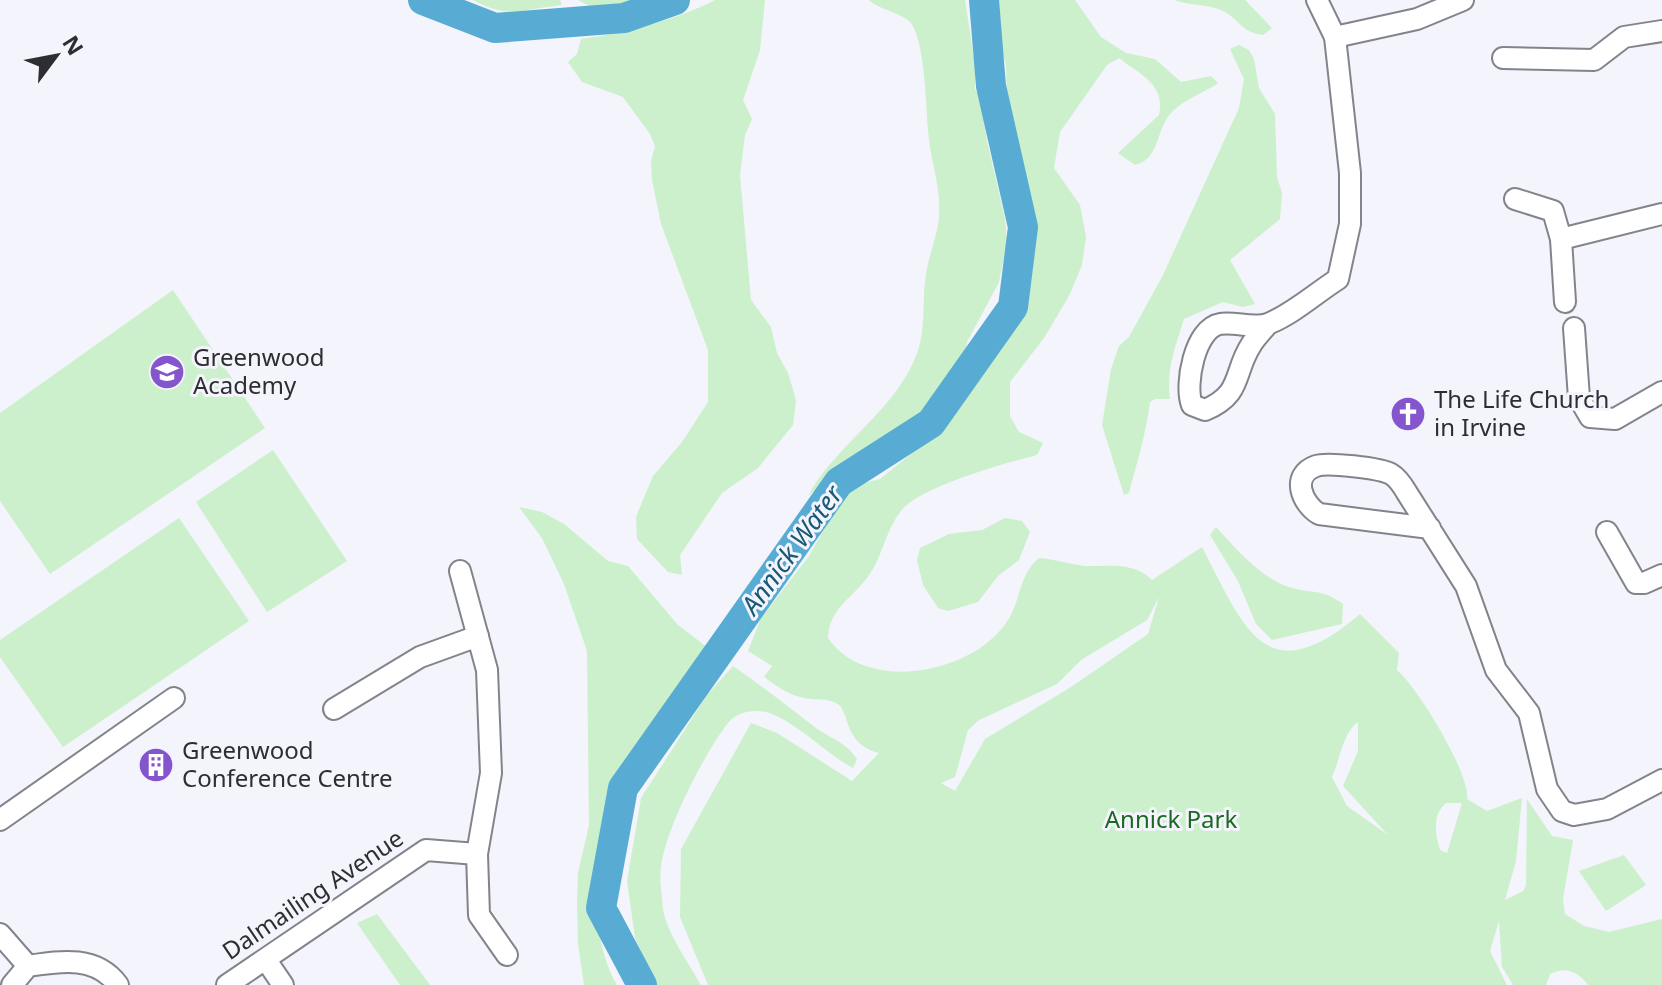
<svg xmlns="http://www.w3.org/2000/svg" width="1662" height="985" font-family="'Noto Sans',sans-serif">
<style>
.green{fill:#ccf0cb;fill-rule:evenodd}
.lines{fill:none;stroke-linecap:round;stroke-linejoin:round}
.river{stroke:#58acd4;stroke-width:30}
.street-casing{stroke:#83838b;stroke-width:24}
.street{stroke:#fff;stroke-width:20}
.labels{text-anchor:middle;stroke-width:6;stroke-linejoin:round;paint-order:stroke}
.poi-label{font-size:24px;fill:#2e2e32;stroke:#f3f4fc;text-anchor:start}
.park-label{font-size:24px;fill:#1a6922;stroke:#f3f4fc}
.street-label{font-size:24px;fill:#2e2e32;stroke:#f3f4fc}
.water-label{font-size:26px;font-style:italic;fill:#185976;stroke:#f3f4fc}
</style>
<rect width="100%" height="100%" fill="#f3f4fc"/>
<g class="green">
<path d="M473 0H560L562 5C522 9 509 20 473 0Z"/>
<path d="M578 0H646L591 7Z"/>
<path d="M715 0H765L760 50 743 100 752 119 745 135 740 175 751 300 771 327 777 353 788 373 796 400 793 425 758 468 722 493 680 555 682 575 668 572 637 539 636 517 653 476 682 442 708 402V350L661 224 652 180 651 161 655 146 650 134 623 97 582 82 568 62 577 54 581 39C624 33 676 20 715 0Z"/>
<path d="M869 0H965L975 65V89L981 100 987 141 1005 219 1007 242 999 282 967 342 963 366 919 416 864 462 832 477 808 496C835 446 889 415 913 363 928 332 921 306 926 274 929 254 938 235 939 215 941 186 930 159 928 130 926 106 925 42 911 23 901 12 881 11 869 0Z"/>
<path d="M994 0H1075L1101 37 1126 53 1155 59 1181 82 1211 76 1218 83C1201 95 1177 101 1166 120 1156 137 1157 160 1135 165L1118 153 1159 115C1166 84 1139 74 1119 58L1107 65 1060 132 1054 168 1080 205 1086 237 1082 265 1070 294 1044 338 1010 382V416L1019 432 1043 443 1037 455C1006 463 919 487 901 511 885 531 882 559 867 578 851 599 829 609 828 638 866 694 971 674 1006 623 1021 603 1018 575 1039 558 1054 559 1069 564 1084 566 1106 567 1134 561 1152 580L1202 547C1245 630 1266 694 1360 614L1399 653 1397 670C1418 688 1471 775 1467 799L1487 811 1522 798 1516 861 1505 900 1523 891 1526 885 1527 799 1552 836 1573 840 1563 899 1565 914 1584 926 1609 932 1662 919V985H1588C1578 971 1565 966 1550 974L1546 985H1513L1502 967 1499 921 1490 951 1507 985H708L680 917 681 849 751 723 777 733 852 781 879 753C841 743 851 709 836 703 827 698 814 700 804 698 789 695 776 686 764 677L772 666 748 651 761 618 809 556 844 493 856 485 880 479 937 433 997 355 1016 323 1031 273 1030 219 1021 158 1007 104 1006 65 995 25ZM1159 597 1148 634 1071 687 985 739 955 791 941 783 955 777 968 730 979 720 1057 684 1081 660 1147 620ZM1358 722V751L1343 786 1388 835 1347 806 1332 777C1340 760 1343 732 1358 722ZM1446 803H1462L1447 853 1440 850C1435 834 1432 815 1446 803Z"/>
<path d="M1175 0H1245L1272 28 1263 35C1246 33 1243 26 1231 16 1215 3 1193 7 1175 0Z"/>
<path d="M1239 45 1249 50 1254 59 1259 88 1275 114 1277 177 1282 193 1280 219 1230 260 1255 304 1243 307 1223 302 1184 319C1175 348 1166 369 1170 399H1155L1150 402C1146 434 1137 462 1129 493L1124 495 1102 425 1111 369 1119 346 1129 337 1163 275 1239 108 1244 79 1230 49Z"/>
<path d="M173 290 265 428 50 574 0 501V413Z"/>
<path d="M273 450 347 561 267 612 196 502Z"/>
<path d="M519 507 542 512 564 524 608 561 628 566 678 625 712 651C649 732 578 817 598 927 602 947 606 967 617 985H584L578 944 577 903 578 873 589 825 587 651 564 584 542 538Z"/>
<path d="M179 518 249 621 63 747 0 657V640Z"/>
<path d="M1005 518 1022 521 1030 532 1019 560 998 576 978 602 948 611 938 608 923 585 917 560 920 548 949 534 982 530Z"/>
<path d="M1216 527C1235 548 1262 579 1289 587 1314 595 1319 587 1343 604L1342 624 1272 640 1256 624 1238 581 1210 535Z"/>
<path d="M733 666C762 686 789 707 816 728 831 739 846 742 857 759L853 768C824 753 784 709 755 711 745 711 734 715 728 723 704 754 667 826 661 866 659 878 662 896 663 909 666 931 689 964 701 985H656L635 938 627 881 641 798 707 695Z"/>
<path d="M1624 855 1646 885 1606 911 1579 871Z"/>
<path d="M377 914 430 985H400L357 923Z"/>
</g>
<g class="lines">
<g class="river">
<path d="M423 0 495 28 624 18 675 0"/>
<path d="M642 985 601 908 623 788 839 482 931 423 1013 307 1023 227 991 86 984 0"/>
</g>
<defs>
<g id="street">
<path d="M1335 37 1417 19 1463 0"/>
<path d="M1503 58 1594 60 1624 37 1662 31"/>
<path d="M1515 199 1553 211 1561 239 1565 302"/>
<path d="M1561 239 1662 214"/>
<path d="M1267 325C1262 331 1255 338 1251 345 1233 373 1243 394 1205 410L1192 405C1184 385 1195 328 1220 324 1235 321 1255 330 1270 323 1294 313 1316 293 1338 279L1350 224V173L1335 37 1317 0"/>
<path d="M1574 328 1579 398 1590 417 1615 419 1662 392"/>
<path d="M1430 528 1319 514C1302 504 1290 475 1316 466 1327 462 1380 468 1391 474 1398 478 1403 486 1407 493L1466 586 1496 670 1529 713 1547 789 1562 811 1574 815 1607 809 1662 780"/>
<path d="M1607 532 1636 583H1644L1662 575"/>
<path d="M460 571 487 670 491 773 477 854 479 915 507 955"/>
<path d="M334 709 420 657 478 636"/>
<path d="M0 820 174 698"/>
<path d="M0 934 28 966"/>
<path d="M266 960 283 985"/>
<path d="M12 985 28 966C61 961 96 955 118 985"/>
<path d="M227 985 426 850 477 854"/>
</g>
</defs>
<use href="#street" class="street-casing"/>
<use href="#street" class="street"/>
</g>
<defs>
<symbol id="school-disc" viewBox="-11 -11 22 22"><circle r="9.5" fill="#8455cd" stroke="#f3f4fc"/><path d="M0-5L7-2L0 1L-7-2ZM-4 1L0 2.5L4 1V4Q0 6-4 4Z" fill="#fff"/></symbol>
<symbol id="church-disc" viewBox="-11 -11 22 22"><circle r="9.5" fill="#8455cd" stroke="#f3f4fc"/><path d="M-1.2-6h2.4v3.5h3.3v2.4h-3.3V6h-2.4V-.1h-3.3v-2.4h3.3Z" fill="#fff"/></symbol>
<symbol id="building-disc" viewBox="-11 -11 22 22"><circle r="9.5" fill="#8455cd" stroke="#f3f4fc"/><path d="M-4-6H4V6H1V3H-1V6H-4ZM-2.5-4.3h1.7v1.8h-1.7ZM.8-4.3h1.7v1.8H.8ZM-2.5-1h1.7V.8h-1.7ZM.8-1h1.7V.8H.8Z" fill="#fff"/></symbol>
</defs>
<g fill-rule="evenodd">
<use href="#school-disc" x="147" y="352" width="40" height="40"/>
<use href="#church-disc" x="1388" y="394" width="40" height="40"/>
<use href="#building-disc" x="136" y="745" width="40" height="40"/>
</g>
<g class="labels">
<g class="poi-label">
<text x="193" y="366">Greenwood<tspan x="193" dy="28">Academy</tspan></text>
<text x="1434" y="408">The Life Church<tspan x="1434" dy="28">in Irvine</tspan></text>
<text x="182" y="759">Greenwood<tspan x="182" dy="28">Conference Centre</tspan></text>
</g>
<g class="park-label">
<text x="1171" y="828">Annick Park</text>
</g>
<g class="street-label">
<text transform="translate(313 895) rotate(-34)" y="8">Dalmailing Avenue</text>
</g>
<g class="water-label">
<text transform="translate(792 550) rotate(-54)" y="9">Annick Water</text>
</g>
</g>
<g transform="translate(56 56) rotate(58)" stroke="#f3f4fc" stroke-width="6" paint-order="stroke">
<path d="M0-6L14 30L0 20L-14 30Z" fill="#2e2e32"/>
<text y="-12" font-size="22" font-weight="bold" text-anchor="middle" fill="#2e2e32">N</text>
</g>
</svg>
